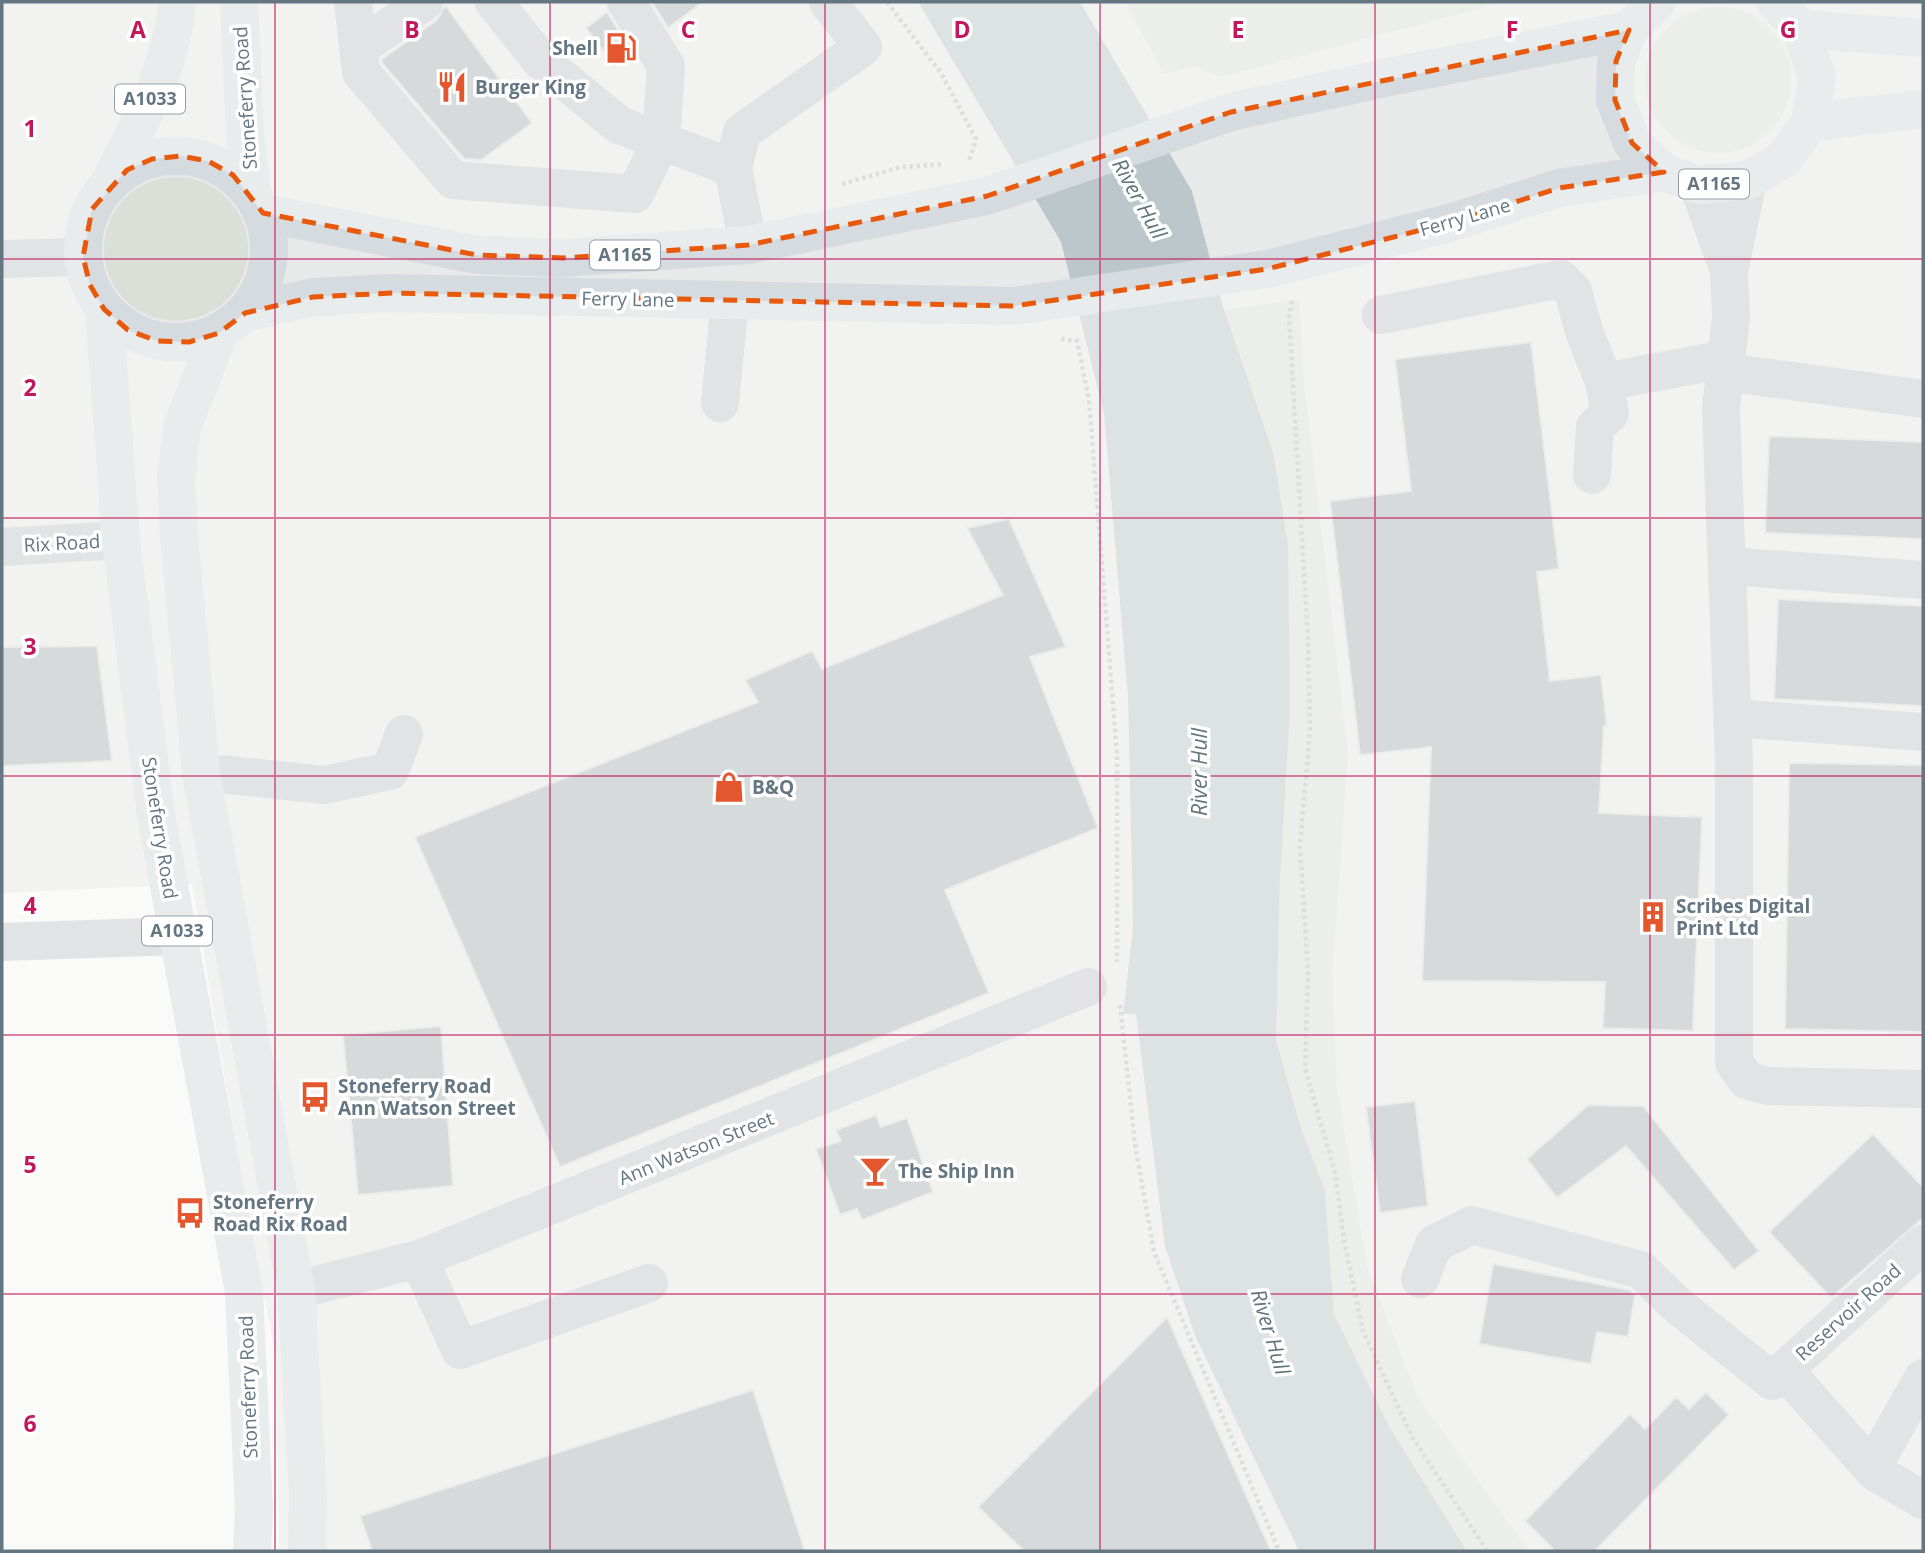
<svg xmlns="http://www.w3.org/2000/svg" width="1925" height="1553" font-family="'Open Sans',sans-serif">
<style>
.built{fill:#e8e9e9;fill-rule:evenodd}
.green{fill:#dadfd7}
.water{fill:#bbc7cb}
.building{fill:#aab3b9;stroke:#dcdcda;stroke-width:2}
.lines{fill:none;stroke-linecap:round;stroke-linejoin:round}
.path{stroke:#bbbfc2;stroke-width:4.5;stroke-dasharray:3.5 3.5;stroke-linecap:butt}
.minor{stroke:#c3c8cc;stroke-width:38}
.major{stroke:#d6dbdf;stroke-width:38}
.highway{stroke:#d6dbdf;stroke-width:38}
.marked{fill:none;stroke:#e8590c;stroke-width:5;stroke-dasharray:14 9;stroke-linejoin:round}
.grid{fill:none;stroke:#c2185b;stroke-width:2;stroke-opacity:0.55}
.labels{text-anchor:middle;stroke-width:7;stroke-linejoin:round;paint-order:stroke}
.shield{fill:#fff;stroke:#939fa8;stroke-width:2}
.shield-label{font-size:18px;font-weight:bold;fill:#657683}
.poi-label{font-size:19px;font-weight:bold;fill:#657683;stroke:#fff;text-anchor:start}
.street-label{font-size:19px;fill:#657683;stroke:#fff}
.water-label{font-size:21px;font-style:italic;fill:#60757c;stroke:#fff}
.grid-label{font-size:23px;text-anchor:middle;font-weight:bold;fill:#c2185b;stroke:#fff;stroke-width:7;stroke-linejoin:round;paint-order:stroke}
</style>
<rect width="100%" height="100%" fill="#fafaf8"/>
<g class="built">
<path d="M2 2H918L1061 242 1104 414 1128 698 1133 926 1123 1013 1136 1014 1165 1247 1196 1338 1299 1551H279L276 1357 248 1214 192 884 2 893ZM168 177 188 178 246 268 238 286 225 302 210 313 191 320 171 321 108 271 104 250 107 229 116 210 147 183Z"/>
<path d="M1080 2H1923V1551H1529L1418 1397 1367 1267 1337 1087 1299 301 1224 310 1192 191Z"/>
</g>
<g class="green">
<path d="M1125 2H1504L1221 77 1193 66 1164 74Z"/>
<circle cx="1718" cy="80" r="73"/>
<circle cx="176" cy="249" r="72"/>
<path d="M1299 300 1304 383 1348 755 1332 974 1337 1087 1367 1267 1418 1397 1529 1551H1467L1390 1428 1334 1314 1325 1190 1301 1128 1276 1040 1280 880 1224 310Z"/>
</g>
<path class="water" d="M918 2H1080L1192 191 1224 310 1273 452 1288 545 1290 708 1280 880 1276 1040 1301 1128 1325 1190 1334 1314 1390 1428 1467 1551H1299L1196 1338 1165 1247 1136 1014H1123L1133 926 1128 698 1104 414 1061 242Z"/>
<g class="building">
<path d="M652 2H703L668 28Z"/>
<path d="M445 5 532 123 481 160 464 159 382 63V59L437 20Z"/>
<path d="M607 12 633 54 615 67 586 28Z"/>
<path d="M1531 342 1559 569 1537 572 1550 681 1601 675 1607 726H1604L1599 813 1702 817 1693 1031 1603 1028 1605 982 1422 981 1431 747 1360 755 1330 501 1411 491 1395 359Z"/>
<path d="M1769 436 1923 442V539L1765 533Z"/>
<path d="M1009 519 1066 647 1030 657 1098 828 945 890 989 993 560 1167 415 837 758 702 745 680 812 651 822 669 1003 595 967 528Z"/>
<path d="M1778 599 1923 606V706L1774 699Z"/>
<path d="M97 646 112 761 2 766V647Z"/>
<path d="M1789 763 1923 765V1032L1785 1029Z"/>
<path d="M441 1026 453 1186 358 1195 343 1035Z"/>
<path d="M1415 1101 1428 1206 1380 1213 1366 1107Z"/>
<path d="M1588 1105 1643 1106 1759 1251 1734 1270 1626 1146 1557 1198 1527 1159Z"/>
<path d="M876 1115 881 1127 907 1118 933 1192 862 1220 857 1209 840 1215 816 1149 841 1141 836 1130Z"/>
<path d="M1873 1134 1923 1187V1218L1831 1298 1769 1232Z"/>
<path d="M1493 1264 1630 1290 1635 1295 1628 1337 1597 1332 1591 1364 1479 1344Z"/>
<path d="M1167 1317 1271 1551H1024L978 1507Z"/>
<path d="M753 1390 805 1551H372L360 1516Z"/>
<path d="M1706 1392 1729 1415 1595 1551H1555L1525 1521 1630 1414 1645 1429 1676 1397 1689 1409Z"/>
</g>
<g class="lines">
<g class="path">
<path d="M887 2 941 73 976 139 969 161"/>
<path d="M842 184 901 167 943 164"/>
<path d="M1292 301 1289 317 1308 641 1310 730 1300 846 1308 973 1305 1069 1335 1172 1344 1240 1363 1331 1412 1437 1487 1551"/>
<path d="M1061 339 1077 341 1089 400 1117 755V962"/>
<path d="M1120 1005 1135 1144 1154 1252 1279 1551"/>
</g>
<g class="minor">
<path d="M353 2 361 72 453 180 635 194 661 141 666 66 626 2"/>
<path d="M494 2 541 61 619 125 733 168 748 245"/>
<path d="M358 49 424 2"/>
<path d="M733 168 742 132 863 47 828 2"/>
<path d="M1748 180 1729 271 1731 316 1721 409 1734 761V1062L1746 1080 1768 1086 1923 1089"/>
<path d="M1698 185 1729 271"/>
<path d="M2 259 83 257"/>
<path d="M1381 315 1561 279 1573 291 1584 331 1604 382 1726 359"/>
<path d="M1725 372 1923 399"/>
<path d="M720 403 730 300"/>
<path d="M1592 475 1595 427 1610 413 1604 382"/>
<path d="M2 547 121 540"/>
<path d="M1727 566 1923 580"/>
<path d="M1733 718 1923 732"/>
<path d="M201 772 324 785 390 771 404 734"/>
<path d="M2 942 178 936"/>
<path d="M419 1259 460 1350 649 1283"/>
<path d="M1420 1279 1434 1244 1472 1225 1641 1270 1676 1304 1772 1381 1923 1244"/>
<path d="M296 1290 419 1259 1088 987"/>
<path d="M1784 1370 1875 1472 1923 1500"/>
<path d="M1872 1468 1923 1378"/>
</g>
<g class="major">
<path d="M1657 2 1629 30 1616 61 1615 100 1632 143 1664 172 1698 185 1748 180 1784 159 1810 122 1817 78 1801 29 1775 2"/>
<path d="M1801 29 1923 38"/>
<path d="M1810 122 1923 109"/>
<path d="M263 213 477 255 563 258 748 245 987 196 1231 112 1389 77 1629 30"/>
<path d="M245 313 313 297 392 293 1014 306 1267 269 1449 223 1559 188 1664 172"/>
</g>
<g class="highway">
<path d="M239 2 245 134 252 195"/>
<circle cx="176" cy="249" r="93"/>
<path d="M108 184C138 128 172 67 177 2"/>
<path d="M104 309 121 540 156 815 244 1292 254 1510 252 1551"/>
<path d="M219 333 182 427 176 478 179 535 201 772 296 1290 308 1496 307 1551"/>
</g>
</g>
<path d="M0 0H1925V1553H0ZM1629 30 1616 61 1615 100 1632 143 1664 172 1559 188 1449 223 1267 269 1014 306 392 293 313 297 245 313 219 333 189 342 157 341 128 330 104 309 90 285 83 257 92 209 127 170 152 159 180 156 208 161 233 175 263 213 477 255 563 258 748 245 987 196 1231 112Z" fill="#fafaf8" fill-opacity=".55" fill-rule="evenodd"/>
<path class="marked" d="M1629 30 1616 61 1615 100 1632 143 1664 172 1559 188 1449 223 1267 269 1014 306 392 293 313 297 245 313 219 333 189 342 157 341 128 330 104 309 90 285 83 257 92 209 127 170 152 159 180 156 208 161 233 175 263 213 477 255 563 258 748 245 987 196 1231 112Z"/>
<path class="grid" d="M275 2V1551M550 2V1551M825 2V1551M1100 2V1551M1375 2V1551M1650 2V1551M2 259H1923M2 518H1923M2 776H1923M2 1035H1923M2 1294H1923"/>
<defs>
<symbol id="fuel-bare" viewBox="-9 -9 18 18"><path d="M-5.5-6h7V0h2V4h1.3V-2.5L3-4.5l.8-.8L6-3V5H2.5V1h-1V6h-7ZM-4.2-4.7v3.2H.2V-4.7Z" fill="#e4572e" stroke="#fff" stroke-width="2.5" paint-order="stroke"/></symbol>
<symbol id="restaurant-bare" viewBox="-9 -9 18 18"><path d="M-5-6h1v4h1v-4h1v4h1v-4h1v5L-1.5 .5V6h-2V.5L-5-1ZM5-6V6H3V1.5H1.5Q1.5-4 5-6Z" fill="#e4572e" stroke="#fff" stroke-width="2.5" paint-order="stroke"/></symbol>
<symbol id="shop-bare" viewBox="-9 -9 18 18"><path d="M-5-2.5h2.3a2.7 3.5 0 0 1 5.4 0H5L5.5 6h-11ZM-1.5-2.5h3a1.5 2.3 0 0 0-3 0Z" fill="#e4572e" stroke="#fff" stroke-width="2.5" paint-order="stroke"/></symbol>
<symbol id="building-bare" viewBox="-9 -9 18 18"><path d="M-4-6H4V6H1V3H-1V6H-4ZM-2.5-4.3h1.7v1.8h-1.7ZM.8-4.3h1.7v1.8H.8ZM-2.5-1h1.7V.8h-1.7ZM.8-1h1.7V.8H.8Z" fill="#e4572e" stroke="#fff" stroke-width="2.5" paint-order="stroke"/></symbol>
<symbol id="bus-bare" viewBox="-9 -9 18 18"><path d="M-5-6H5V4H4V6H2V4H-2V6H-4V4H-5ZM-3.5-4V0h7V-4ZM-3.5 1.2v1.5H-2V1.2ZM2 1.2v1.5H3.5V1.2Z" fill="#e4572e" stroke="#fff" stroke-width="2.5" paint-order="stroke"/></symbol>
<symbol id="bar-bare" viewBox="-9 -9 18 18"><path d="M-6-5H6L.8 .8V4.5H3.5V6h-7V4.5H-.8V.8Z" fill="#e4572e" stroke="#fff" stroke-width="2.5" paint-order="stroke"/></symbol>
</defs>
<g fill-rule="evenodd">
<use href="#fuel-bare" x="599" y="26" width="44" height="44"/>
<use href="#restaurant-bare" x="430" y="65" width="44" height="44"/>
<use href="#shop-bare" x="707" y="765" width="44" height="44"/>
<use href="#building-bare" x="1631" y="895" width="44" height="44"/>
<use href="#bus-bare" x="293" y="1075" width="44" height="44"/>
<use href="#bar-bare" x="853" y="1149" width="44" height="44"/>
<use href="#bus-bare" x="168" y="1191" width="44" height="44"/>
</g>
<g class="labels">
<g class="shield">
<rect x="115" y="84.5" width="70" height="29" rx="5"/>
<rect x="1679" y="169.5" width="70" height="29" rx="5"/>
<rect x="590" y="240.5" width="70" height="29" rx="5"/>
<rect x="142" y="916.5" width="70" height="29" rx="5"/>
</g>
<g class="shield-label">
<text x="150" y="105">A1033</text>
<text x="1714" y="190">A1165</text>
<text x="625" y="261">A1165</text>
<text x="177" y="937">A1033</text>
</g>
<g class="poi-label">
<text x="598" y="55" text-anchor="end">Shell</text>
<text x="475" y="94">Burger King</text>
<text x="752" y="794">B&amp;Q</text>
<text x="1676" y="913">Scribes Digital<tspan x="1676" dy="22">Print Ltd</tspan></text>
<text x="338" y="1093">Stoneferry Road<tspan x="338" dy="22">Ann Watson Street</tspan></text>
<text x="898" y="1178">The Ship Inn</text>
<text x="213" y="1209">Stoneferry<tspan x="213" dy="22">Road Rix Road</tspan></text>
</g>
<g class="street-label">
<text transform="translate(245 98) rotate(-94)" y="7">Stoneferry Road</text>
<text transform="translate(1465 217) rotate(-16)" y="7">Ferry Lane</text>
<text transform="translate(628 299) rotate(1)" y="7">Ferry Lane</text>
<text transform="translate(62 543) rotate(-3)" y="7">Rix Road</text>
<text transform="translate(160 828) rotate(81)" y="7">Stoneferry Road</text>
<text transform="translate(696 1148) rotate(-22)" y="7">Ann Watson Street</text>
<text transform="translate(1848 1312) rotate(-42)" y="7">Reservoir Road</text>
<text transform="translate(248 1387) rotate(-92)" y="7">Stoneferry Road</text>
</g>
<g class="water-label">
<text transform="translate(1139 199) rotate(61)" y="7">River Hull</text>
<text transform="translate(1200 772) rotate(-90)" y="7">River Hull</text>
<text transform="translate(1270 1332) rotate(73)" y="7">River Hull</text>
</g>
</g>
<g class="grid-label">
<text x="138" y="38">A</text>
<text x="412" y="38">B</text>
<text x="688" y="38">C</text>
<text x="962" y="38">D</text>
<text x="1238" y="38">E</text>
<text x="1512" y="38">F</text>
<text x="1788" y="38">G</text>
<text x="30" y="137">1</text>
<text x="30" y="396">2</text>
<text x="30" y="655">3</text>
<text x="30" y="914">4</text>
<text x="30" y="1173">5</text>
<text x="30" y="1432">6</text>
</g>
<rect width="1925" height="1553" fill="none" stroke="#657683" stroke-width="7"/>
</svg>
